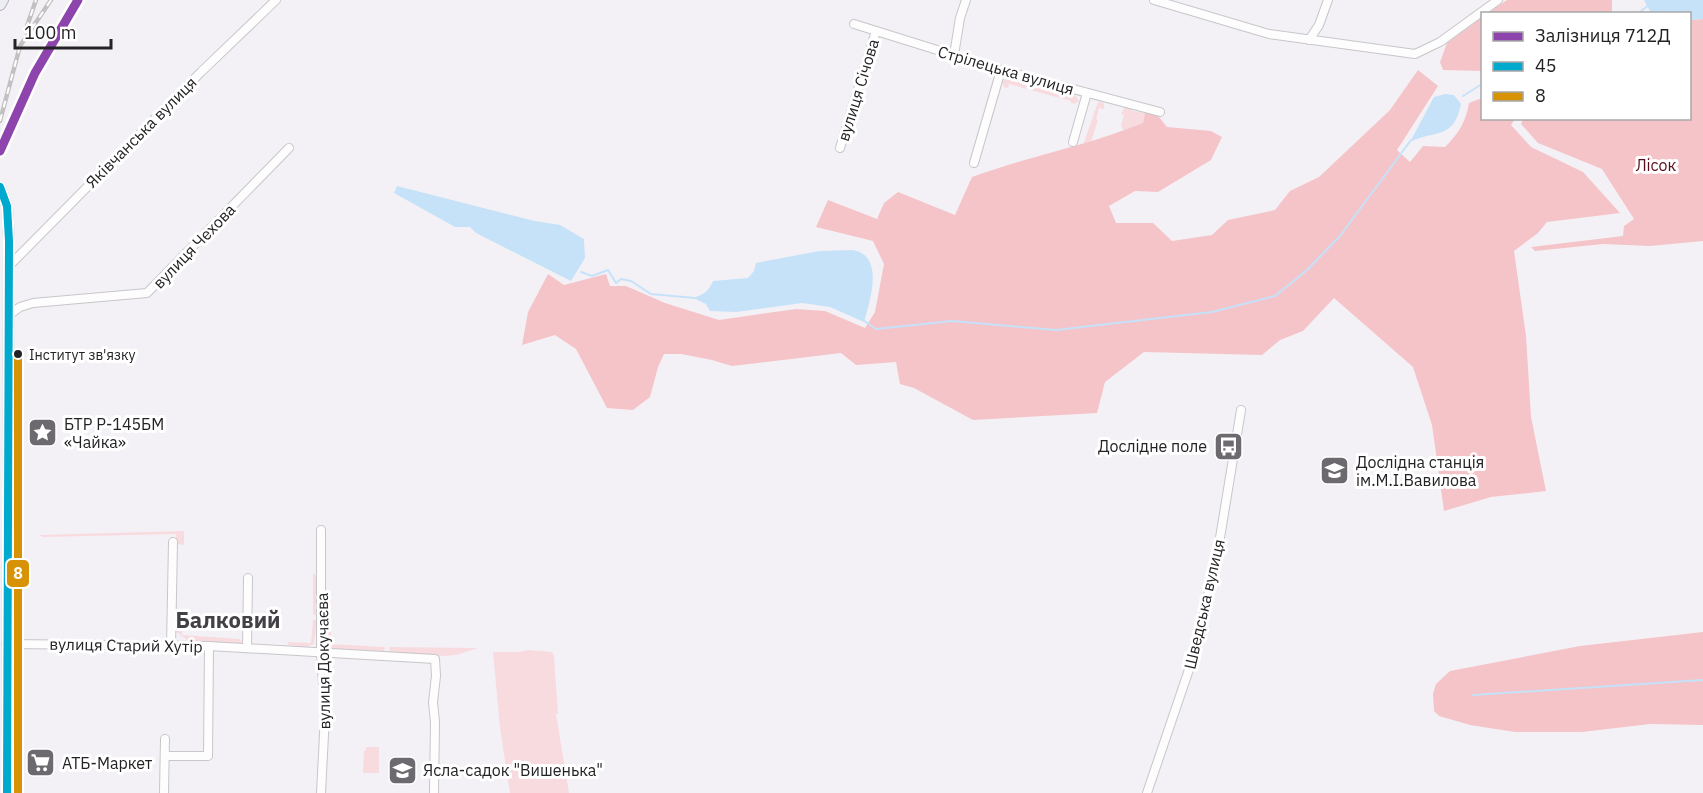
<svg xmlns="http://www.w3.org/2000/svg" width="1703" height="793" font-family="'IBM Plex Sans',sans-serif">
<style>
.green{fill:#f8dbdf}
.forest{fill:#f4c4c9}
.water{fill:#c6e2f9}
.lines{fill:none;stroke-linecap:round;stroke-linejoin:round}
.stream{stroke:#c6e2f9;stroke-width:2}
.minor-casing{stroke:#c7c6c9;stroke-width:10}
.major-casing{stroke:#b3b4bf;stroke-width:12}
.minor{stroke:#fdfdfe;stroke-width:8}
.major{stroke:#edeef3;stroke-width:10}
.rail-casing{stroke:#c1c1c1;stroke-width:4.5}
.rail{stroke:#fff;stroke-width:2;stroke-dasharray:7;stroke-linecap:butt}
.bus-1-casing{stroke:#fff;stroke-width:12}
.bus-2-casing{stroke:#fff;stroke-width:12}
.bus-1{stroke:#00a9ce;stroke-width:8}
.bus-2{stroke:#d79206;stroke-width:8}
.rail-1-casing{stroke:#fff;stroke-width:14}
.rail-1{stroke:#8e44ad;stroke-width:9}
.bus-dot{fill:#232225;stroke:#fff;stroke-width:2}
.labels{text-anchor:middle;stroke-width:6;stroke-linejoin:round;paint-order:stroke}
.bus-label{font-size:14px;fill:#232225;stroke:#fff;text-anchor:start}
.street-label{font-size:16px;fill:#232225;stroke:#fff}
.park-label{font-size:16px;fill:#580e1d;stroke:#fff}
.poi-label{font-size:16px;fill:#232225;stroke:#fff;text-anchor:start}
.district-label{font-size:22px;font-weight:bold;fill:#434046;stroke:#fff}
.line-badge{stroke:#fff;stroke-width:2}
.badge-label{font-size:16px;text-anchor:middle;font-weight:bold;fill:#fff}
</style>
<rect width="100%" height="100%" fill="#f4f1f6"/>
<g class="green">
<path d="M1007 78 1076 96 1079 101 1074 104 1071 103V101L1009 84 1008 88 1004 87 1002 81Z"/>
<path d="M1098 102 1104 103V109L1099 108 1096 119 1098 120 1091 142 1083 145Z"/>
<path d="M1128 107 1133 111 1145 113 1143 123 1124 131 1121 126 1124 115 1121 114 1124 108Z"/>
<path d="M184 531V545L176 544V534L43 537 39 535Z"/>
<path d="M313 573 319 578 318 615H313Z"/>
<path d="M324 596H331V644L385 647 384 651 329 649 326 647Z"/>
<path d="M176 618H182V635L240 639 242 643 190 642 175 631Z"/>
<path d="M313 620H317L314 644 307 647 289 645 287 642 311 643Z"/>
<path d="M389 647 478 648 456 655 445 656 390 653Z"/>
<path d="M527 650 552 652 554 657 558 714H556L569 793H510L500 728 493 652H520Z"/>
<path d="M366 747H379V773H363L364 751 366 750Z"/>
</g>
<g class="forest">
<path d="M1507 0H1612V13H1488Z"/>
<path d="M1482 17V71L1443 70 1440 62 1447 43Z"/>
<path d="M1703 19V241L1650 246 1603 244 1535 251 1531 247 1623 236 1624 226 1634 219 1602 169 1538 143 1521 124 1523 119 1690 118V20Z"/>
<path d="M1418 70 1438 86 1397 150 1410 162 1423 146 1445 147C1458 134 1466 122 1469 103L1482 98V118L1515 119 1511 125 1531 147 1583 172 1620 213 1547 222 1538 233 1514 251 1526 336 1531 417 1546 491 1491 497 1444 511 1432 425 1413 367 1334 298 1303 331 1280 340 1262 355 1144 352 1105 382 1097 413 973 420 914 388 900 384 896 362 856 365 841 353 732 366 712 360 681 354H664L658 367 650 397 633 410 607 408 576 349 555 335 522 345 528 312 548 274 564 285 606 274 610 286H626L665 303 719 320 796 309 825 311 865 328 875 312 884 264 873 241 816 227 828 200 877 219 884 203 898 192 955 215 972 177C1028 156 1087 146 1143 123L1145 113 1160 112 1158 116 1167 127 1211 131 1222 137 1211 160 1158 192 1135 191 1109 206 1116 223H1153L1172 241 1212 235 1228 220 1275 210 1290 191 1319 177 1390 110Z"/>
<path d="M1703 632V725L1650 724 1582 732H1515L1470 725 1439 716 1434 711 1433 694 1436 684 1450 671 1580 646Z"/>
</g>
<g class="water">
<path d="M1644 0H1703V19L1690 20V14L1651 13Z"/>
<path d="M1445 94 1454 95 1461 104C1453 141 1436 129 1410 142L1434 97Z"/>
<path d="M397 186 535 221 560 225 584 239 585 258 571 281 476 233 470 227H455L394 193Z"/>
<path d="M853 250C885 256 870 300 864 322L830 307 802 303 736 312 710 311 706 304 693 298C703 295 709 291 713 281L748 278 754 271 756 263 819 251Z"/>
</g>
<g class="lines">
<g class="stream">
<path d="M1637 14 1649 5"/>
<path d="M1463 96 1482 84"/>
<path d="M581 272 592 276 608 270 616 283 621 279 631 281 651 294 695 298"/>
<path d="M863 320 876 329 952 321 1056 330 1212 312 1275 296 1307 270 1340 236 1411 140"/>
<path d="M1473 695 1703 680"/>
</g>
<defs>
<g id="minor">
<path d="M1154 0 1269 34 1415 54 1440 42 1498 0"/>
<path d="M854 24 1001 70 1160 112"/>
<path d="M1309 40 1319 25 1328 0"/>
<path d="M954 55 960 18 966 0"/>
<path d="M1073 142 1087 93"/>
<path d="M840 148 876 31"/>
<path d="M974 163 1001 70"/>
<path d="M9 266 201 72 276 0"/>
<path d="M9 315 20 307 33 303 147 293 289 148"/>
<path d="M6 644 209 646 435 659 436 676 433 702 435 722 434 793"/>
<path d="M171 646 173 542"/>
<path d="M247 648 248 578"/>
<path d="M165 756H208L209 646"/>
<path d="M164 793 165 739"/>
<path d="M321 793 325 715 321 653V530"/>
<path d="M1147 793 1197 646 1219 544 1241 410"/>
</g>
<g id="major">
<path d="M0 5 3 0"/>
<path d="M0 187 7 206 9 241 7 793"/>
</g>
</defs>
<use href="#minor" class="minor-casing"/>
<use href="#major" class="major-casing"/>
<use href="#minor" class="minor"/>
<use href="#major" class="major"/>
<defs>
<g id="rail">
<path d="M26 29 36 0"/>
<path d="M0 121 20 46 51 0"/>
</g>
</defs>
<use href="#rail" class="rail-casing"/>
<use href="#rail" class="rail"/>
<defs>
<path id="bus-1" d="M0 187 7 206 9 241 7 793"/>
<path id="bus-2" d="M18 793V354"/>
</defs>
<use href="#bus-1" class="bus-1-casing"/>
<use href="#bus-2" class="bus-2-casing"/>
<use href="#bus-1" class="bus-1"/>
<use href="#bus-2" class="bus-2"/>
<defs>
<path id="rail-1" d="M0 151 35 73 78 0"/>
</defs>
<use href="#rail-1" class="rail-1-casing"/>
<use href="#rail-1" class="rail-1"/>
</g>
<defs>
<symbol id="sight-square" viewBox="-11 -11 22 22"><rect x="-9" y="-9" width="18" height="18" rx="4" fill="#6c6a6e" stroke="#fff"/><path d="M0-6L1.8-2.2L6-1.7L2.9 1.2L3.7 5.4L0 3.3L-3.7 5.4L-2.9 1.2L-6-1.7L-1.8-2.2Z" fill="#fff"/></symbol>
<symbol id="bus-square" viewBox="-11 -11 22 22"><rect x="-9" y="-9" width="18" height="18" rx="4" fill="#6c6a6e" stroke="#fff"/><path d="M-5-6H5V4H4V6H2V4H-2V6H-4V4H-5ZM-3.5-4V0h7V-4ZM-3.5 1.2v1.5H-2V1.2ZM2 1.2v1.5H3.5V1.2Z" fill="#fff"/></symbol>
<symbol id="university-square" viewBox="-11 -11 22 22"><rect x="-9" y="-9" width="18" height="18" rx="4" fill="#6c6a6e" stroke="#fff"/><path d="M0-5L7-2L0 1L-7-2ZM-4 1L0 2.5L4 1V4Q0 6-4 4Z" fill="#fff"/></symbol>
<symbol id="supermarket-square" viewBox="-11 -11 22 22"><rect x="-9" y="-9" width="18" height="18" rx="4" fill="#6c6a6e" stroke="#fff"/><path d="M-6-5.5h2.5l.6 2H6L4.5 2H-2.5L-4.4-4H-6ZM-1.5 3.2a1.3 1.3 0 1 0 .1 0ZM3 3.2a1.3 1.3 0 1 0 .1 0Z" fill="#fff"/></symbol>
<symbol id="school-square" viewBox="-11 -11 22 22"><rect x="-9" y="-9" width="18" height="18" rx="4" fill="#6c6a6e" stroke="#fff"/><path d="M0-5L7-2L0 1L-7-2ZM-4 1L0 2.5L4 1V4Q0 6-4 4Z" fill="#fff"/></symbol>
</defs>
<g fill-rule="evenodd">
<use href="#sight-square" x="26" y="416" width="33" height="33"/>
<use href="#bus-square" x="1212" y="430" width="33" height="33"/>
<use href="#university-square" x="1318" y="454" width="33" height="33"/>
<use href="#supermarket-square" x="24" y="746" width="33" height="33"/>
<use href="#school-square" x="386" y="754" width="33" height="33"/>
</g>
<circle class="bus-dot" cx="18" cy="354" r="5"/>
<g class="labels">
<g class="bus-label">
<text x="29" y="360">Інститут зв'язку</text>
</g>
<g class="street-label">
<text transform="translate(1006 70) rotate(16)" y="6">Стрілецька вулиця</text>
<text transform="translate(858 90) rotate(-73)" y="6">вулиця Січова</text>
<text transform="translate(141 132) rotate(-45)" y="6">Яківчанська вулиця</text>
<text transform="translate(194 246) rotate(-46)" y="6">вулиця Чехова</text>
<text transform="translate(1204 604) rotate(-77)" y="6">Шведська вулиця</text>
<text transform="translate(126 645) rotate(1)" y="6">вулиця Старий Хутір</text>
<text transform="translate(323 661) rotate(-91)" y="6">вулиця Докучаєва</text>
</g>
<g class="park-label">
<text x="1656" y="171">Лісок</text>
</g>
<g class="poi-label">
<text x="64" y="430">БТР Р-145БМ<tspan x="64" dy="18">«Чайка»</tspan></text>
<text x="1207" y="452" text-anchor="end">Дослідне поле</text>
<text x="1356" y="468">Дослідна станція<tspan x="1356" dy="18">ім.М.І.Вавилова</tspan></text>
<text x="62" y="769">АТБ-Маркет</text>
<text x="423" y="776">Ясла-садок "Вишенька"</text>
</g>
<g class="district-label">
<text x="228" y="628">Балковий</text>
</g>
</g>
<rect class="line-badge" x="6" y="559" width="24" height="29" rx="6" fill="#d79206"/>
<g class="badge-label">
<text x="18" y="579">8</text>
</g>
<rect x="1481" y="12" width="210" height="108" fill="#ffffff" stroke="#a7a7a8" stroke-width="1.5"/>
<rect x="1493" y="32" width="30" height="9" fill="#8e44ad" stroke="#a7a7a8" stroke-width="1.5"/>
<text x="1535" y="42" font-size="18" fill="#232225">Залізниця 712Д</text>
<rect x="1493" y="62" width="30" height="9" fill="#00a9ce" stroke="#a7a7a8" stroke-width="1.5"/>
<text x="1535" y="72" font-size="18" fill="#232225">45</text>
<rect x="1493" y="92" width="30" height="9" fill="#d79206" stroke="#a7a7a8" stroke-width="1.5"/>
<text x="1535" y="102" font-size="18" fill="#232225">8</text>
<path d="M15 39v9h96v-9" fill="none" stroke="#232225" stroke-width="3"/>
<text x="24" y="39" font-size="18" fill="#232225" stroke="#ffffff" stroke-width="4.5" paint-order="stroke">100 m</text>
</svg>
